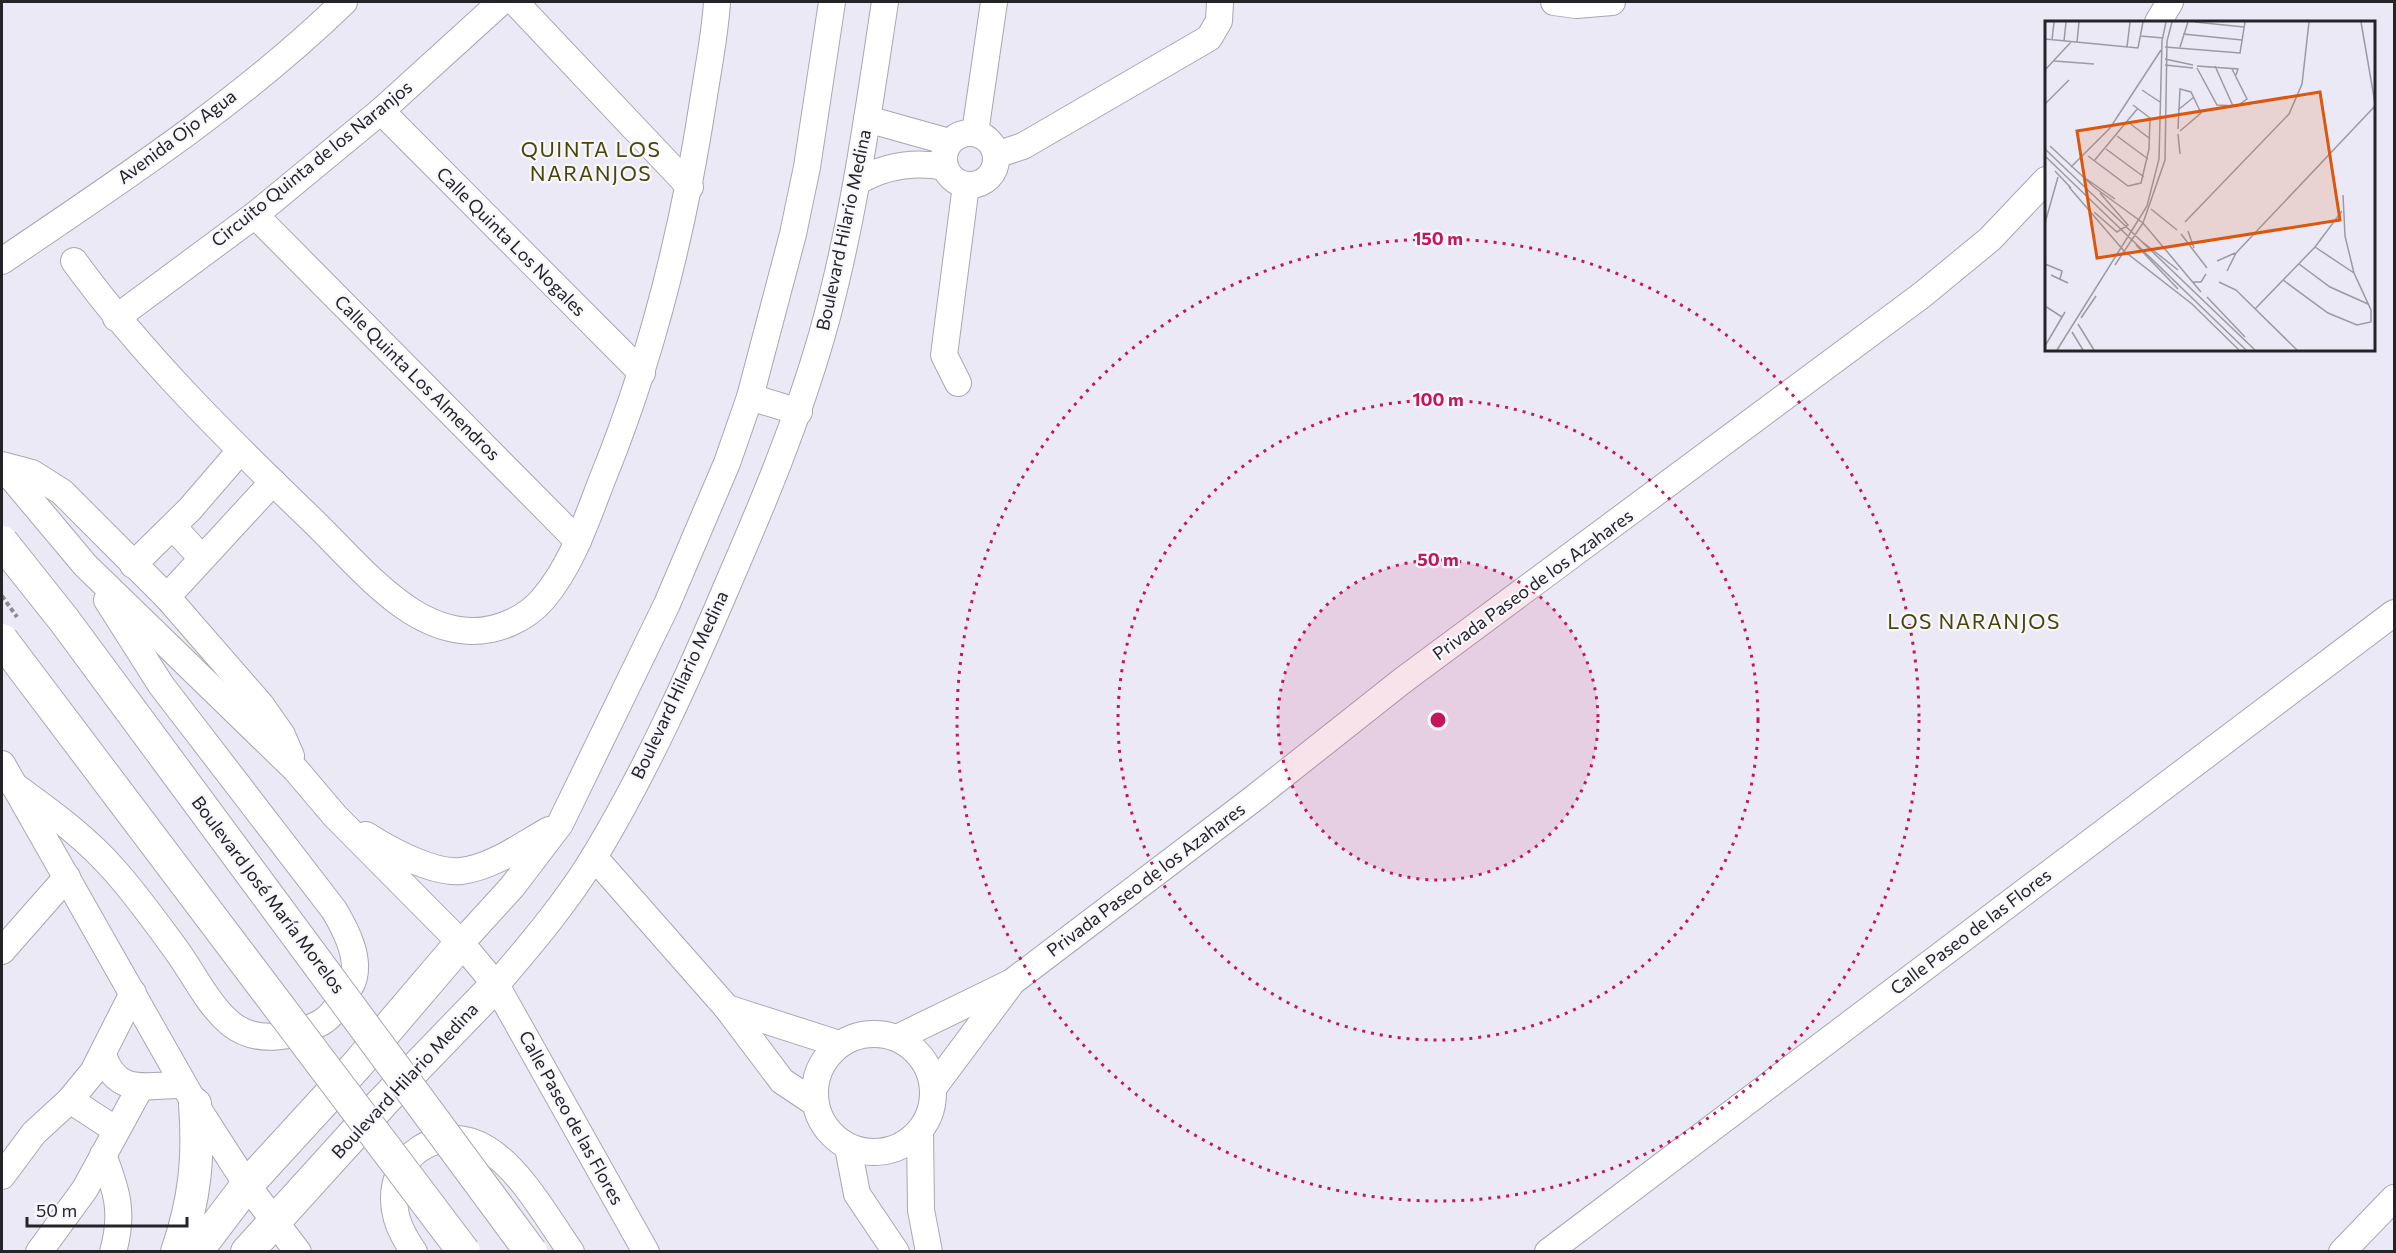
<svg xmlns="http://www.w3.org/2000/svg" width="2396" height="1253" font-family="Commissioner,sans-serif">
<style>
.lines{fill:none;stroke-linecap:round;stroke-linejoin:round}
.minor-casing{stroke:#a8a7b1;stroke-width:28}
.major-casing{stroke:#a8a7b1;stroke-width:34}
.path{stroke:#8c8a93;stroke-width:4;stroke-dasharray:4.5 3;stroke-linecap:butt}
.minor{stroke:#fff;stroke-width:26}
.major{stroke:#fff;stroke-width:32}
.major-bridge-casing{stroke:#a8a7b1;stroke-width:34;stroke-linecap:butt}
.major-bridge{stroke:#fff;stroke-width:32}
.ring{fill:none;stroke:#c2185b;stroke-width:3;stroke-dasharray:3 6}
.labels{text-anchor:middle;stroke-width:4.5;stroke-linejoin:round;paint-order:stroke}
.street-label{font-size:18px;fill:#242327;stroke:#f8f7fe}
.quarter-label{font-size:21px;letter-spacing:1.5px;fill:#484604;stroke:#f8f7fe}
.inset-road{fill:none;stroke:#9b9aa3;stroke-width:1.5}
.view{fill:#de560d;fill-opacity:0.15;stroke:#de560d;stroke-width:3}
.inset-edge{fill:none;stroke:#242327;stroke-width:3}
.centre{fill:#c2185b;stroke:#f8f7fe;stroke-width:3}
.ring-label{font-size:18px;text-anchor:middle;font-weight:bold;fill:#c2185b;stroke:#f8f7fe;stroke-width:4.5;stroke-linejoin:round;paint-order:stroke}
</style>
<rect width="100%" height="100%" fill="#ebe9f5"/>
<g class="lines">
<defs>
<g id="minor">
<path d="M515 2 690 187"/>
<path d="M1554 2 1576 5 1612 2"/>
<path d="M2158 22 2170 2"/>
<path d="M381 111 642 373"/>
<path d="M867 119 949 142"/>
<circle cx="970" cy="159" r="26"/>
<path d="M975 133 994 2"/>
<path d="M996 155 1023 146 1209 38 1219 21 1220 2"/>
<path d="M857 182C884 166 913 161 945 167"/>
<path d="M255 215 578 541"/>
<path d="M2 261C120 181 241 102 344 2"/>
<path d="M74 261C144 357 228 439 313 521 344 551 375 588 411 611 430 623 448 630 470 631 497 632 526 619 543 599 572 565 586 521 602 480 652 358 683 232 703 102 708 69 715 35 717 2"/>
<path d="M116 318 255 215 381 111 501 2"/>
<path d="M958 383 944 355 966 185"/>
<path d="M750 397 799 412"/>
<path d="M2 465 32 473 62 492 167 597 261 705 282 735 291 756"/>
<path d="M2 466 85 565 296 770 335 816 461 943 496 985 646 1252"/>
<path d="M173 527 202 558"/>
<path d="M133 565 190 509 240 451"/>
<path d="M167 597 273 482"/>
<path d="M2 764 195 1104 247 1185 298 1252"/>
<path d="M12 784C49 811 86 837 116 872 138 897 158 925 177 951 195 976 208 1005 231 1024 257 1045 296 1037 322 1022 334 1015 343 999 350 987 364 963 346 930 334 910L161 685 107 600"/>
<path d="M366 835C389 850 434 874 461 871 493 867 522 845 549 830"/>
<path d="M594 857 727 1008 782 1081 815 1103"/>
<path d="M461 943 512 887 560 824 667 604 727 463 750 397 793 234 807 167 832 2"/>
<path d="M2 951 67 877"/>
<path d="M496 985C531 944 566 903 594 857 646 771 688 678 727 586 763 503 797 422 822 335 853 226 868 113 885 2"/>
<path d="M727 1008 839 1044"/>
<circle cx="874" cy="1093" r="59"/>
<path d="M897 1038 1012 982 1253 799 1402 681 1922 295 1990 239 2046 180"/>
<path d="M103 1055C118 1098 148 1084 183 1085"/>
<path d="M934 1087 1010 985"/>
<path d="M70 1100 116 1130"/>
<path d="M920 1131 921 1210 929 1252"/>
<path d="M848 1147 857 1194 896 1252"/>
<path d="M103 1155C117 1191 124 1213 113 1252"/>
<path d="M2 1176 34 1133 70 1100 93 1072 133 993"/>
<path d="M39 1252 85 1189 140 1088"/>
<path d="M414 1252C405 1239 397 1225 395 1210 386 1156 441 1120 487 1149 521 1170 548 1219 571 1252"/>
<path d="M1548 1252 2394 613"/>
<path d="M2342 1252 2394 1198"/>
</g>
<g id="major">
<path d="M177 1252C195 1199 199 1159 195 1104"/>
<path d="M196 1252 247 1185 357 1065 461 943"/>
<path d="M247 1252 382 1103 496 985"/>
</g>
</defs>
<use href="#minor" class="minor-casing"/>
<use href="#major" class="major-casing"/>
<path class="path" d="M2 596 17 617"/>
<use href="#minor" class="minor"/>
<use href="#major" class="major"/>
<defs>
<g id="major-bridge">
<path d="M2 542 64 620 531 1252"/>
<path d="M2 640 464 1252"/>
</g>
</defs>
<use href="#major-bridge" class="major-bridge-casing"/>
<use href="#major-bridge" class="major-bridge"/>
</g>
<circle cx="1438" cy="720" r="160" fill="#c2185b" fill-opacity=".12"/>
<g class="ring">
<circle cx="1438" cy="720" r="160"/>
<circle cx="1438" cy="720" r="320"/>
<circle cx="1438" cy="720" r="481"/>
</g>
<g class="labels">
<g class="street-label">
<text transform="translate(177 137) rotate(-37)" y="6">Avenida Ojo Agua</text>
<text transform="translate(312 164) rotate(-39)" y="6">Circuito Quinta de los Naranjos</text>
<text transform="translate(844 230) rotate(-78)" y="6">Boulevard Hilario Medina</text>
<text transform="translate(511 242) rotate(45)" y="6">Calle Quinta Los Nogales</text>
<text transform="translate(417 378) rotate(45)" y="6">Calle Quinta Los Almendros</text>
<text transform="translate(1533 585) rotate(-36)" y="6">Privada Paseo de los Azahares</text>
<text transform="translate(680 685) rotate(-65)" y="6">Boulevard Hilario Medina</text>
<text transform="translate(1146 880) rotate(-37)" y="6">Privada Paseo de los Azahares</text>
<text transform="translate(268 895) rotate(53)" y="6">Boulevard José María Morelos</text>
<text transform="translate(1971 932) rotate(-37)" y="6">Calle Paseo de las Flores</text>
<text transform="translate(405 1081) rotate(-47)" y="6">Boulevard Hilario Medina</text>
<text transform="translate(571 1118) rotate(61)" y="6">Calle Paseo de las Flores</text>
</g>
<g class="quarter-label">
<text x="591" y="157">QUINTA LOS<tspan x="591" dy="24">NARANJOS</tspan></text>
<text x="1974" y="629">LOS NARANJOS</text>
</g>
</g>
<g transform="translate(2045 21)">
<rect width="330" height="330" fill="#ebe9f5"/>
<path class="inset-road" d="M150 1 199 6M316 1 330 82M138 13 197 19M96 15 118 17M0 18 93 27 98 1M7 19 9 1M19 20 21 1M32 21 34 1M82 26 85 1M120 26 195 32 200 1M135 26 143 1M120 38 148 44M9 40 49 43M120 44 148 47M152 45 193 48 191 54M170 45 188 85M152 47 172 84 192 85 202 78 187 48M0 49 26 21M97 69 115 81M0 83 24 59M133 89 149 76M83 101 104 117M133 108 135 68 146 71 156 92 135 110M133 113 135 133M72 115 103 138M5 125 49 166 98 202 156 271M0 128 210 329M61 128 99 156M0 135 201 329M43 135 83 165 96 162 104 128 105 97 88 84M49 140 93 87M26 146 65 107 116 29M10 150 26 167M40 157 70 178M24 166 79 230 147 283 194 329M106 188 132 209M49 191 72 211 83 204 55 172M94 198 102 185 114 138 117 20 121 1M140 201 244 93 257 63 264 1M0 202 13 156M98 202 120 139 122 20 127 1M143 210 149 227M136 213 162 247M95 219 133 249M91 224 133 268M270 226 309 252M172 240 190 232M0 243 17 250 15 258M254 243 285 266 323 283M70 244 98 202M182 250 191 232 330 85M6 254 23 262M238 259 283 292 312 304 326 301V289L309 252 300 215 298 174M147 261H156L161 253M174 261 191 269 252 329M162 276 200 316M0 285 17 296M210 288 270 226 297 190M36 297 51 275M33 303 49 329M27 311 38 329M0 325 20 291M12 329 94 198"/>
<path class="view" d="M275 71 295 199 52 237 32 110Z"/>
<rect width="330" height="330" class="inset-edge"/>
</g>
<circle cx="1438" cy="720" r="9" class="centre"/>
<g class="ring-label">
<text x="1438" y="245">150 m</text>
<text x="1438" y="406">100 m</text>
<text x="1438" y="566">50 m</text>
</g>
<rect width="2396" height="1253" fill="none" stroke="#242327" stroke-width="6"/>
<path d="M27 1217v9h160v-9" fill="none" stroke="#242327" stroke-width="3"/>
<text x="36" y="1217" font-size="18" fill="#242327" stroke="#f8f7fe" stroke-width="4.5" paint-order="stroke">50 m</text>
</svg>
